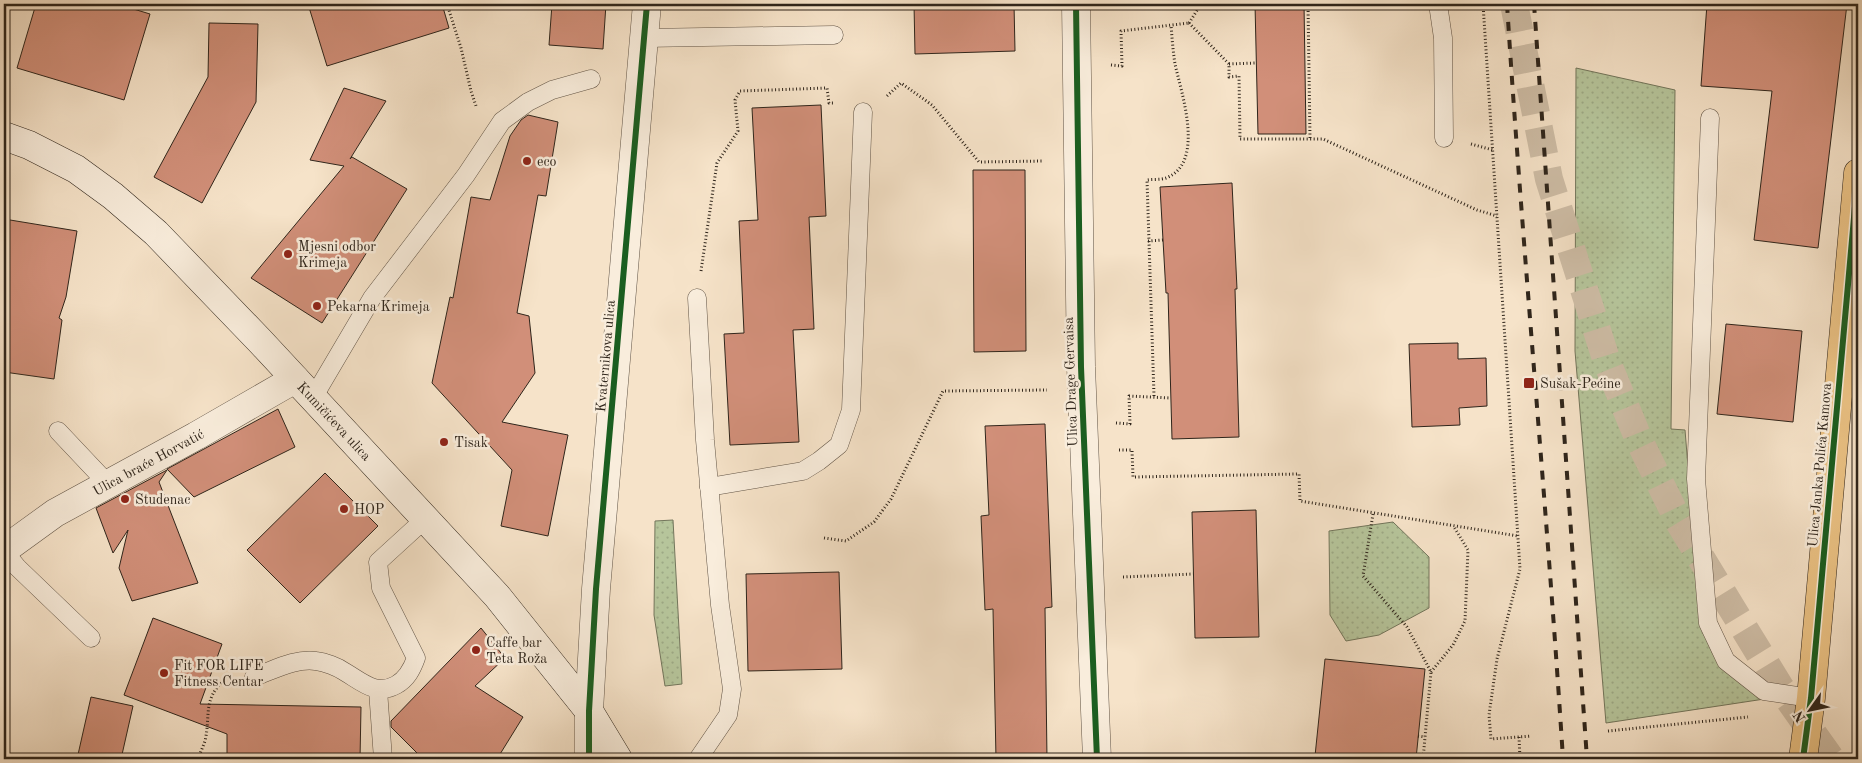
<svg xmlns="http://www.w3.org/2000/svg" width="1862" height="763" font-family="'Old Standard TT',serif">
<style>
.grass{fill:url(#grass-dots);stroke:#72755b}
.building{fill:#d18f79;stroke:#2f251b}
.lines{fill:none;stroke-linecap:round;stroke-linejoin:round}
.trunk-tunnel{stroke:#cebda6;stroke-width:28;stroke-dasharray:28 14;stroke-linecap:butt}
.service-casing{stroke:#615446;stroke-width:19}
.minor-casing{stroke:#615446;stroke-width:29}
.tertiary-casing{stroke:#615446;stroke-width:29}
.secondary-casing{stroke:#2f251b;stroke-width:29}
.primary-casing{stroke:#2f251b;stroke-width:29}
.path{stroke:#2f251b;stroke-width:3;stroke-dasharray:1 2.5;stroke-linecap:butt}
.service{stroke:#f9eddc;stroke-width:18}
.minor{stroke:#f9eddc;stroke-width:28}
.tertiary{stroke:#f9eddc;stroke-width:28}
.secondary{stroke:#f9eddc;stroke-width:28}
.primary{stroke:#ebc284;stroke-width:28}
.rail{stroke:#2f251b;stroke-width:4;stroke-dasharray:9 9;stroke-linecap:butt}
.cycleway-casing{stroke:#f9eddc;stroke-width:9}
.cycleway{stroke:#1b5e20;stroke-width:6}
.poi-dot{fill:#8f2418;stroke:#f9eddc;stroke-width:2}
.labels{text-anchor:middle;stroke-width:5;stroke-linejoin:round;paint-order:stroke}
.poi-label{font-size:14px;fill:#2f251b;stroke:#f9eddc;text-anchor:start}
.street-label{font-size:14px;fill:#2f251b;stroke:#f9eddc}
</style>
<defs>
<pattern id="grass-dots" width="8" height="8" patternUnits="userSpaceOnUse" patternTransform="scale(1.25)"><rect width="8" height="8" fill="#b6c59b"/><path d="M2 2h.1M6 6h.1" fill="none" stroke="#9da985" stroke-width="1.8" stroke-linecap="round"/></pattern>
</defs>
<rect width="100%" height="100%" fill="#f6e3c9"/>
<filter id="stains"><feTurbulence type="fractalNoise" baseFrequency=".004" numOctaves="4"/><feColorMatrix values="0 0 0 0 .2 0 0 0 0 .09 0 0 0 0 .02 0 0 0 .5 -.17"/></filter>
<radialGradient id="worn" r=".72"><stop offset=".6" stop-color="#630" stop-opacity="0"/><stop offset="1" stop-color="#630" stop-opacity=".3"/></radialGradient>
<g class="grass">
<path d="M1576 68 1675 90 1671 429 1685 430 1701 626 1713 654 1742 682 1771 698 1606 723 1575 351Z"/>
<path d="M673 520 682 684 665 686 654 615 655 521Z"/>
<path d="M1393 522 1429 557V608L1379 635 1346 641 1330 615 1329 531Z"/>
</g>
<g class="building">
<path d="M36 4H117L150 14 124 100 17 68Z"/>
<path d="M308 4H442L449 28 327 66Z"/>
<path d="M552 4H606L603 49 549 45Z"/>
<path d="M914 4H1014L1015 51 915 54Z"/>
<path d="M1255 4H1304L1306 134H1258Z"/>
<path d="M1707 4H1847L1818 248 1754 240 1772 91 1701 86Z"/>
<path d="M209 23 258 24 256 102 202 203 154 177 208 77Z"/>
<path d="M344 88 386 101 350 159 352 157 407 189 322 323 251 278 344 166 310 160Z"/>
<path d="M821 105 826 216 809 217 814 329 793 330 799 442 730 445 724 334 744 333 739 221 758 220 752 108Z"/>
<path d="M528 115 558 122 546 196 538 195 517 313 529 316 535 373 502 422 568 435 548 536 501 526 512 470 432 383 450 297 453 298 471 197 490 200 510 136 521 120Z"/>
<path d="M973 170H1025L1026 351 974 352Z"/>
<path d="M1232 183 1237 289H1235L1239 437 1172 439 1168 293H1166L1160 187Z"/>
<path d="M4 219 77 231 66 297 59 318 62 320 54 379 4 372Z"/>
<path d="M1726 324 1802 331 1793 422 1717 414Z"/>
<path d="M1458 343V359L1486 358 1487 406 1459 408 1460 425 1412 427 1409 344Z"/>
<path d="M278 409 295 447 194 497 167 469Z"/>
<path d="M1045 424 1052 607 1045 608 1047 759H996L993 609 985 610 981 516 989 515 985 426Z"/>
<path d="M167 470 159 482 198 583 132 601 119 568 128 530 113 553 96 508Z"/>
<path d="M325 473 378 526 300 603 247 550Z"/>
<path d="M1256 510 1259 637 1195 638 1192 512Z"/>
<path d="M839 572 842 669 748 671 746 574Z"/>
<path d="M153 618 222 644 200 704 361 707 360 759H227V734L124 695Z"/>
<path d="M481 628 505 658 475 686 523 717 497 759H423L391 727V721Z"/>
<path d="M1325 659 1425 669 1416 759H1345L1315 756Z"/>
<path d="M91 697 133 706 121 759H77Z"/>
</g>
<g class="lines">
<path class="trunk-tunnel" d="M1514 4 1549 179 1607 362 1639 440 1679 522 1780 687 1831 759"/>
<defs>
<g id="service">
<path d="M1438 4 1443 38 1444 138"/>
<path d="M644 38 834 35"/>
<path d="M1710 118 1696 479 1708 623 1726 661 1764 691 1811 698"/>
<path d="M697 298 705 440 720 605 732 689 728 715 698 759"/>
<path d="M313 398 372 298 466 175 502 121 528 102 552 90 591 79"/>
<path d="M58 431 108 484"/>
<path d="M709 487 803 471 819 461 839 445 851 410 863 112"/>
<path d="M4 551 17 567 91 638"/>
<path d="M254 677C274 670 295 658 316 661 325 662 338 667 345 672 362 682 376 696 396 685 407 679 412 669 416 658L381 588 378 562 425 519"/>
<path d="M378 690 383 759"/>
</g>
<g id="minor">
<path d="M1076 4 1081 367 1097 759"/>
<path id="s1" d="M4 550 55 513 196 436 295 379"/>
</g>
<path id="tertiary" d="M589 759V711L596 589 647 4"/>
<g id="secondary">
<path id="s2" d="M4 136 29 145 76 169 113 196 156 233 260 341 497 596 589 711 618 759"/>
</g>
<path id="primary" d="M1803 759 1811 698 1858 173"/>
</defs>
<use href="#service" class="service-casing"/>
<use href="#minor" class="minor-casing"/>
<use href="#tertiary" class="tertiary-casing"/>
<use href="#secondary" class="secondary-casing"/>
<use href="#primary" class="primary-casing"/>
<g class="path">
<path d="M447 4 461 48 471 91 476 106"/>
<path d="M1308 4 1310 138"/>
<path d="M1483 4 1520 569 1497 659 1489 715 1491 739 1531 736"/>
<path d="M1189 23 1229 64V77L1239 76 1240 139H1323L1477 210 1497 216"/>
<path d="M1189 23 1201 4"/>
<path d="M1229 64 1256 63"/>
<path d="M1111 65 1122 66 1121 31 1189 23"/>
<path d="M887 96 901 83 932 105 979 162 1044 161"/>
<path d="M1471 144 1493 150"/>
<path d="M1148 241 1163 240"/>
<path d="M701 271 717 163 738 131 735 100 740 91 827 88 829 103H835"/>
<path d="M1154 396 1147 180C1153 179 1161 180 1166 178 1206 163 1181 92 1175 64 1173 51 1172 38 1171 25"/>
<path d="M1116 423 1130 424 1129 396 1170 398"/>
<path d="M1119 450H1132L1133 477 1299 474 1300 501 1518 536"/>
<path d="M1373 514 1363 576 1407 627 1431 672 1423 759"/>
<path d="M824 538 846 541 874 522 891 499 943 391 1047 390"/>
<path d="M1123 577 1193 574"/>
<path d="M1431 672 1453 645 1465 621 1468 550 1454 527"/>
<path d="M1608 731 1748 717"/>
<path d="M1418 736 1425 737"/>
<path d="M1519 737 1520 759"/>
<path d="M198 759C200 753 203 747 205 741 211 715 202 700 225 679"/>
</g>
<use href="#service" class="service"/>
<use href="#minor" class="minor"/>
<use href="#tertiary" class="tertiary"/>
<use href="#secondary" class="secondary"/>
<use href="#primary" class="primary"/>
<g class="rail">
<path d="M1507 4C1523 256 1547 507 1563 759"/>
<path d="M1534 4 1587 759"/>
</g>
<defs>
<g id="cycleway">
<path d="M1076 4 1081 367 1097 759"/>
<path d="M589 759V711L596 589 647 4"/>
<path d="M1803 759 1811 698 1858 173"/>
</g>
</defs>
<use href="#cycleway" class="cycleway-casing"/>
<use href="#cycleway" class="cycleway"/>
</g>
<g class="poi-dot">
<circle cx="527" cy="161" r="5"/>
<circle cx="288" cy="254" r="5"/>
<circle cx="317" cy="306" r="5"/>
<rect x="1523" y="377" width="12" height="12" rx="2.5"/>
<circle cx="444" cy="442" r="5"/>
<circle cx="125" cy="499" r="5"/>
<circle cx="344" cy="509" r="5"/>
<circle cx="476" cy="650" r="5"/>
<circle cx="164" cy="673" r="5"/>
</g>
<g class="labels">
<g class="poi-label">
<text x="537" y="166">eco</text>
<text x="298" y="251">Mjesni odbor<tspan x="298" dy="16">Krimeja</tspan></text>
<text x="327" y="311">Pekarna Krimeja</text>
<text x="1540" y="388">Sušak-Pećine</text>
<text x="454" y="447">Tisak</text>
<text x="135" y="504">Studenac</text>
<text x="354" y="514">HOP</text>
<text x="486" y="647">Caffe bar<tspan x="486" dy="16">Teta Roža</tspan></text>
<text x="174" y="670">Fit FOR LIFE<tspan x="174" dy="16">Fitness Centar</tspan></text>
</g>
<g class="street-label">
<text transform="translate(605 356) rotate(-85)" y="5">Kvaternikova ulica</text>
<text transform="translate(1070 382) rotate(-92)" y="5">Ulica Drage Gervaisa</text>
<text dy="5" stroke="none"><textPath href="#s2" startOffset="441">Kumičićeva ulica</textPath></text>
<text dy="5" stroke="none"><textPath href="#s1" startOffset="169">Ulica braće Horvatić</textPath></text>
<text transform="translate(1819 465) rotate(-85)" y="5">Ulica Janka Polića Kamova</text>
</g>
</g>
<rect width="1862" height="763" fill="none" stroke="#f6e3c9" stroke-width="20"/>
<rect x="5" y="5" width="1852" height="753" fill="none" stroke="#2f251b" stroke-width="2.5"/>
<rect x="10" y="10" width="1842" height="743" fill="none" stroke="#2f251b"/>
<g transform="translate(1810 710) rotate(237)" stroke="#f9eddc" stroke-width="4" paint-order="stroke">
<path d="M0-4L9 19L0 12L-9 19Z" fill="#2f251b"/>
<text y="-8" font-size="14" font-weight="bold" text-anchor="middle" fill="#2f251b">N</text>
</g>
<rect width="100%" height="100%" filter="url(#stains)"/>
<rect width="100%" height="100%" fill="url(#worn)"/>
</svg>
